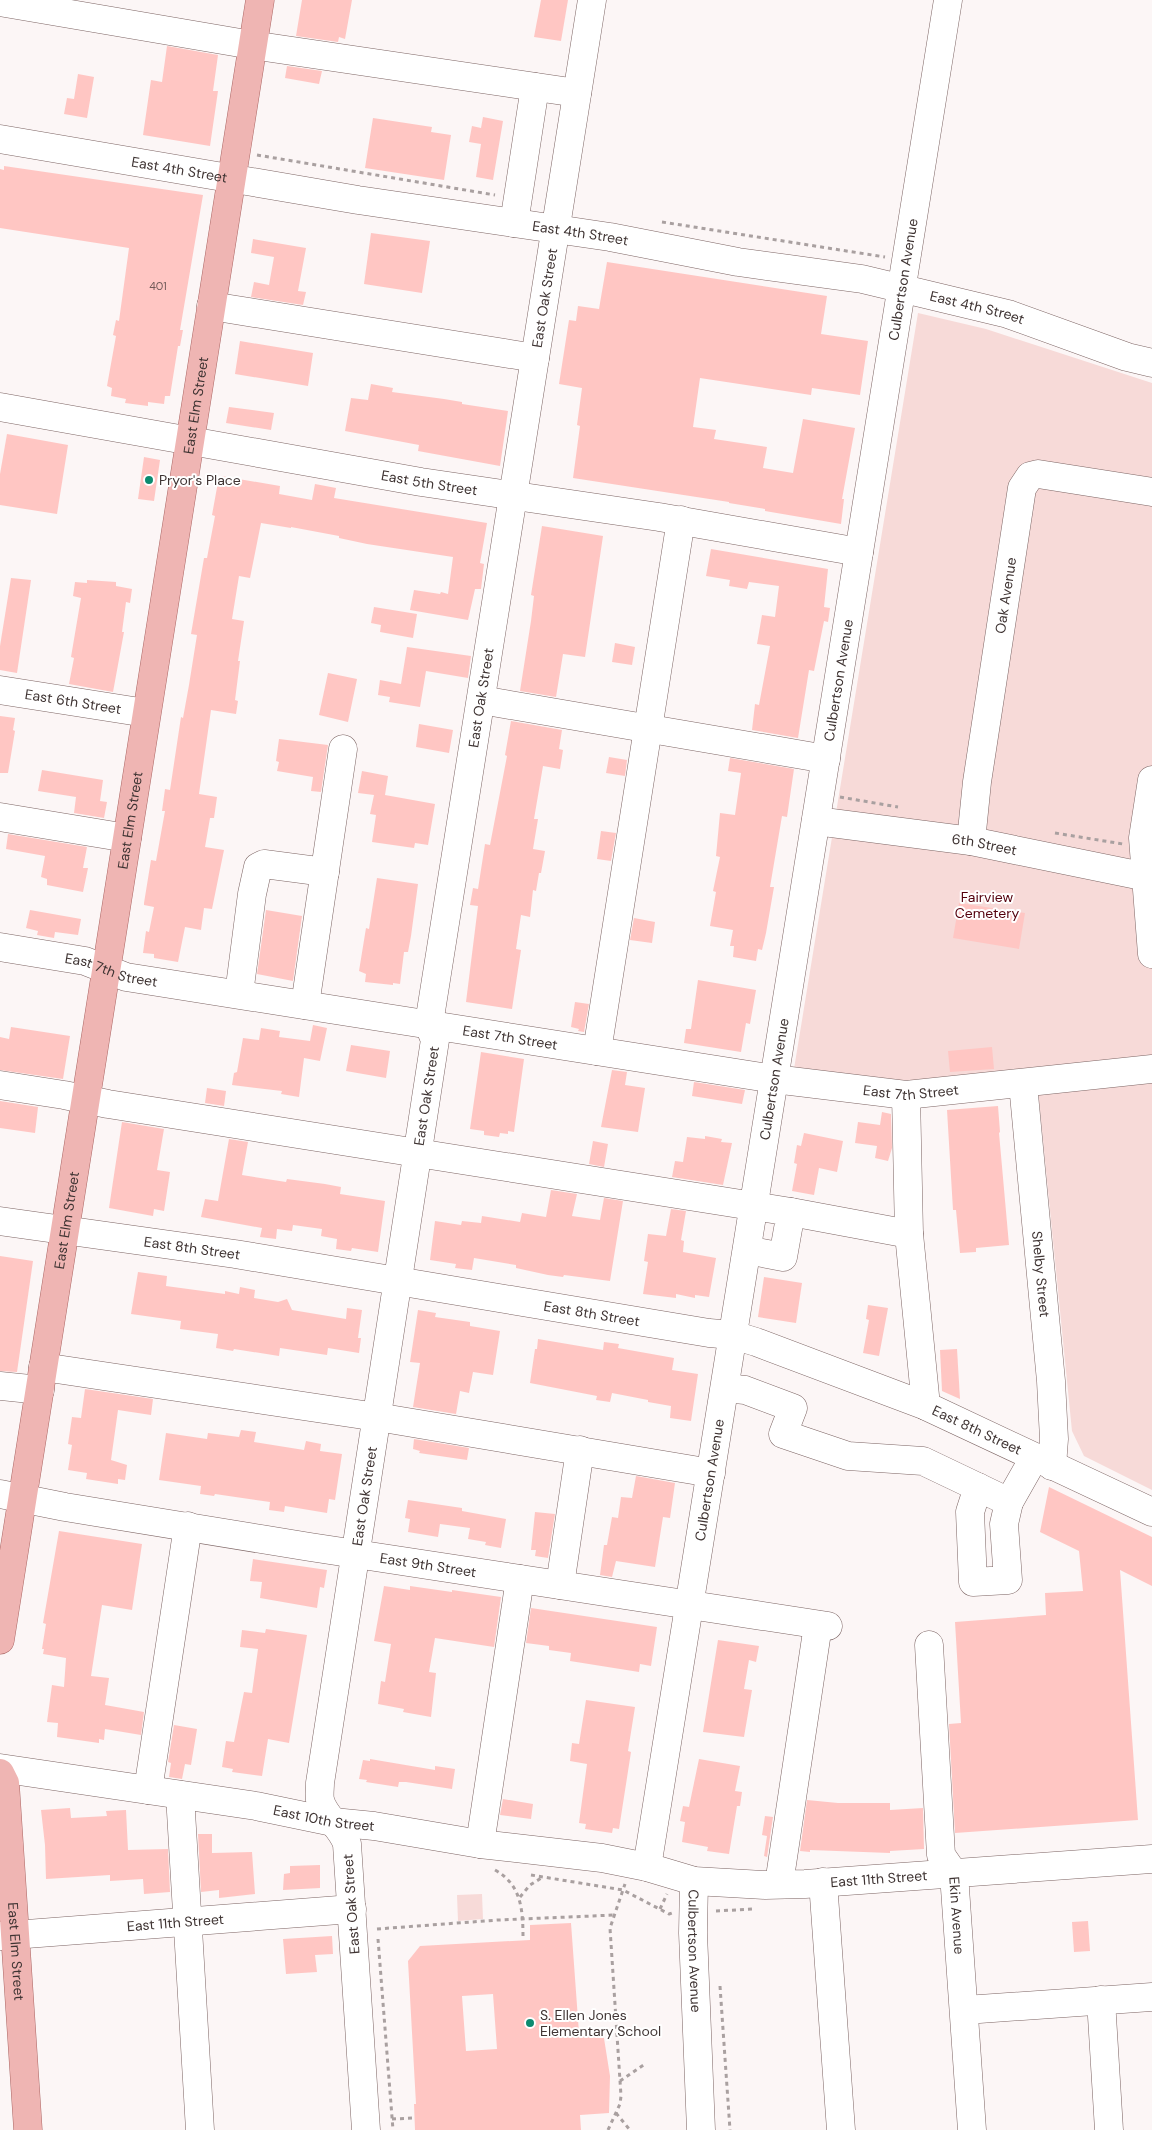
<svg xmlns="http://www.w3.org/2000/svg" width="1152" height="2130" font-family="'DM Sans',sans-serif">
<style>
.green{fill:#f7dad8}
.building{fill:#ffc6c3;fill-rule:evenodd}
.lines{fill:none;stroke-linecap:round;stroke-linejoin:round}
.minor-casing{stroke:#7d6564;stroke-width:29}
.major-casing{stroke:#ab6765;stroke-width:29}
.path{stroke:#a9a0a0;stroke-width:3;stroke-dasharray:4 4;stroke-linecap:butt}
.minor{stroke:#fff;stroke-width:28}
.major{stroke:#efb5b3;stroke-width:28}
.poi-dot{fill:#0c8b70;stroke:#fff;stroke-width:2}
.labels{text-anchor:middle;stroke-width:4;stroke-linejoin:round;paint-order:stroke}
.number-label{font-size:11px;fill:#6f5857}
.street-label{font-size:14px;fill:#3f3433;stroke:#fff}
.poi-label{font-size:14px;fill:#3f3433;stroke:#fff;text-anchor:start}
.park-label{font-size:14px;fill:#54010d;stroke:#fff}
</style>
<rect width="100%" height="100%" fill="#fcf6f6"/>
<g class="green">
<path d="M918 313 986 329 1152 383V1490L1084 1456 1072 1431 1037 1080 906 1082 794 1069Z"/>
<path d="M482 1894 483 1919 458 1921 457 1895Z"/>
</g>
<g class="building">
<path d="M302 0H352L345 39 339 37 338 42 296 36Z"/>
<path d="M541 0H568L561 41 534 37Z"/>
<path d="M167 46 218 55 213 91H218L210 146 143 135 151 80 162 82Z"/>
<path d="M287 66 322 71 319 84 285 78Z"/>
<path d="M78 74 94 77 87 118 64 114 67 98 74 99Z"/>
<path d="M483 117 503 121 493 180 476 177 481 144 469 142 472 126 481 128Z"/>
<path d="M373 118 432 127 431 132 451 135 444 180 365 168Z"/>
<path d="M4 166 203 195 180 330H183L180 346H178L170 396H165L164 404 148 402V406L125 403 126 399 111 396 112 388 107 386 116 336 113 335 116 320 119 321 129 248 0 228V169L4 170Z"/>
<path d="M371 233 430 241 422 293 364 284Z"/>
<path d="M253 239 306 248 298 291 306 292 303 305 251 297 254 282 269 285 274 257 251 253Z"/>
<path d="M607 262 827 296 821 334 868 341 860 395 812 388 811 395 700 378 693 427 716 430 714 439 767 447 763 468 793 473 803 419 855 428 842 499H844L841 524 765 511V509L729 503V502L573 478 580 426 577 425 582 388 559 384 569 320 576 321 578 306 599 309Z"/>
<path d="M240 341 313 353 308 386 235 374Z"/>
<path d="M371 384 393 388 392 392 444 399 462 402V404L508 411 500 466 418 451 419 445 345 431 351 398 368 400Z"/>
<path d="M229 407 274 413 271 430 226 423Z"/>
<path d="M7 434 68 445 57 514 0 505V474Z"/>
<path d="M144 457 160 460 154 501 138 499Z"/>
<path d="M221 476 280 486 279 494 312 500 315 484 336 488 334 498 487 523 480 563 484 564 481 589H475L468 620 410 610 414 590 440 594 441 592 448 594 453 557 367 544 339 538V536L291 527V528L261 523 250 578 239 576 232 619 244 621 238 661H240L235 700 238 701 236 714 211 710 199 794 217 797 214 818H210L205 847 224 850 212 909 204 908 201 930 185 927 178 962 154 958V954L143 953 146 931 149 932 154 907 144 905V903L151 860 156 861 165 811H162L165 789 170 790 181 717 183 718 189 685 197 635 191 634 204 558H207L215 516 212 515 218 482H220Z"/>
<path d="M542 526 603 536 585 657 563 654 556 697 520 691 531 621 534 596 531 595Z"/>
<path d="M711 549 828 569 824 607 830 608 828 622 824 621 814 671 809 670 798 738 752 730 755 704 759 705 770 646 757 644 762 615 775 617 779 586 749 582 747 589 729 586 730 580 706 576Z"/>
<path d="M11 578 31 580 17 673 0 670V646Z"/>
<path d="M87 580 116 582V586L132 589 130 603 126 602 122 632H124L113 692 69 684 74 658 71 657 81 598 73 596 75 582 87 583Z"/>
<path d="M374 607 417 614 413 638 380 632 381 625 371 623Z"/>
<path d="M615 643 635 647 632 665 612 662Z"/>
<path d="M407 647 471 656 468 678 426 671 420 707 389 702 390 697 378 695 380 680 401 684Z"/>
<path d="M328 673 357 679 348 722 319 715Z"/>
<path d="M0 716 15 718 13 730 15 731 8 773H0Z"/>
<path d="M511 721 562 730 559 749 563 750 560 769 543 766 534 819H538L533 849 545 851 541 873H539L536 891 533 890 530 917 521 915 516 949 521 950 512 1009 466 1002 478 906 470 905 473 888 478 889 485 844 490 845 507 756 505 755Z"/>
<path d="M419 724 453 730 449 753 416 747Z"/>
<path d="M279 739 328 745 321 792 311 791 313 777 277 771 279 762 276 761Z"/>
<path d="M609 757 627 760 625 776 606 773Z"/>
<path d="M730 758 794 769 787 817 782 816 770 887H774L766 933 762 950 758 949 756 961 733 957 734 946H730L733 930 710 926 716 892 713 891 720 857 716 856 720 813 735 815 741 773 728 771Z"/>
<path d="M42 770 103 780 100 801 107 802 104 818 74 813 76 797 38 791Z"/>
<path d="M362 771 388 776 385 795 435 804 428 845 415 843 414 848 372 842 376 815 370 814 374 795 358 793Z"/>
<path d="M601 831 616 833 611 861 597 859Z"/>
<path d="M8 834 87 847 83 868H88L83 892 47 885V879L41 877 45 856 6 849Z"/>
<path d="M377 878 418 884 411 936 408 952H404L400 984 393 983V985L365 982 366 974 359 971 366 928 369 929Z"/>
<path d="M959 903 1025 913 1019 949 953 938Z"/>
<path d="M30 910 81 919 78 935 55 932 54 938 37 935 38 931 26 928Z"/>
<path d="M266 910 302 916 293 981 257 974Z"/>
<path d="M634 918 655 922 652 943 630 940Z"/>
<path d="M698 980 756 990 750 1024 746 1023 741 1052 684 1043 686 1029H691Z"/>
<path d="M575 1002 589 1004 584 1032 578 1031 579 1029 571 1027Z"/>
<path d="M313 1025 327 1028 320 1061 304 1058 299 1097 281 1094 282 1091 232 1085 234 1073 237 1072 243 1038 259 1040 261 1028 280 1031 279 1037 310 1041Z"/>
<path d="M11 1027 70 1036 63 1079 0 1070V1037L9 1039Z"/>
<path d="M351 1045 390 1051 386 1078 346 1071Z"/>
<path d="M992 1047 994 1069 950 1072 948 1051Z"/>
<path d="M481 1052 524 1059 514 1132 508 1131V1134L500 1133 499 1137 484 1135V1131L470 1129Z"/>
<path d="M612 1070 627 1072 625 1085 645 1088 638 1132 601 1127Z"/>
<path d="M694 1082 745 1090 742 1104 692 1096Z"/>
<path d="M207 1088 226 1091 224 1106 205 1103Z"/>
<path d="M0 1101 38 1107 35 1133 0 1128Z"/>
<path d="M998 1106 1000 1132 999 1133 1009 1245 976 1248V1252L960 1253 956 1210H953L947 1110Z"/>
<path d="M882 1112 891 1114 892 1148 888 1161 875 1158 877 1146 855 1143 858 1122 880 1125Z"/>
<path d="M122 1122 164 1129 157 1170 170 1172 164 1211 154 1209 153 1216 109 1208Z"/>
<path d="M804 1133 843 1141 837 1172 819 1168 814 1195 792 1191 797 1164 794 1163 797 1145 801 1146Z"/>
<path d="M705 1136 722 1139 721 1142 732 1143 723 1185 672 1177 675 1161 683 1162 687 1137 705 1139Z"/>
<path d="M229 1139 248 1142 242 1175 286 1182 287 1179 325 1184 341 1187 340 1194 385 1201 378 1252 352 1248 351 1251 336 1249 337 1239 321 1236 322 1229 293 1225 292 1231 277 1229 276 1239 260 1237 262 1228 201 1217 205 1199 218 1201Z"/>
<path d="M593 1141 608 1144 604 1167 589 1164Z"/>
<path d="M551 1190 577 1194 572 1216 600 1220 604 1198 623 1201 610 1281 564 1275 563 1277 548 1275 516 1268V1265L474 1258 472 1270 455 1268 456 1264 430 1260 435 1221 461 1225 462 1221 481 1223 482 1216 520 1222 522 1213 546 1217Z"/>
<path d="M671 1209 686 1211 681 1240 684 1241 683 1252 716 1258 709 1297 695 1295V1298L676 1294V1298L643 1294 648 1262 644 1261 648 1234 666 1236Z"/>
<path d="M0 1256 33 1261 17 1372 0 1371Z"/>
<path d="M138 1272 167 1276 166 1286 225 1294V1291L239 1294 240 1287 255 1290 254 1298 278 1302 287 1299 292 1310 346 1319 347 1308 362 1310 358 1338H361L359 1353 328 1348 327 1355 280 1348 279 1356 234 1349 233 1351 216 1348 218 1334 180 1329 181 1321 131 1314Z"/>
<path d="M764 1277 802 1283 796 1323 758 1317Z"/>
<path d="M868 1305 888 1308 879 1356 863 1353 869 1320 866 1319Z"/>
<path d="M418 1310 436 1313 435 1317 470 1322V1326L500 1331 493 1375 473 1372 469 1393 460 1391 456 1414 413 1407 420 1363 410 1362Z"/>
<path d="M538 1339 603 1350 604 1342 619 1344 618 1348 674 1358 672 1370 698 1374 691 1421 670 1418 671 1406 648 1402V1400L612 1393 610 1402 596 1400 597 1396 530 1383 535 1349H537Z"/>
<path d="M957 1349 960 1399 942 1391 940 1350Z"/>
<path d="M85 1389 153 1399 151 1415 118 1410 111 1460 127 1465 125 1480 118 1479V1484L86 1479 87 1473 68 1470 72 1445 68 1444 72 1417 81 1418Z"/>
<path d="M241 1430 256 1432 254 1442 304 1450 306 1441 321 1444 320 1451 342 1454 335 1500 329 1499 327 1513 285 1506 284 1512 269 1510 270 1502 215 1494 214 1496 200 1494 201 1486 159 1480 166 1433 207 1439 208 1433 239 1437Z"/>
<path d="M414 1439 469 1448 467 1460 419 1453 420 1451 413 1449Z"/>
<path d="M636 1476 675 1483 670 1518 663 1517 655 1567 616 1561 612 1577 600 1575 604 1545H607L612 1517 618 1518 621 1497 632 1498Z"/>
<path d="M1049 1487 1152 1537V1586L1120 1570 1138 1820 955 1833 949 1724 961 1723 955 1622 1046 1615 1045 1593 1083 1591 1079 1551 1040 1532Z"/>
<path d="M408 1500 462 1508V1511L506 1519 501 1548 485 1545 486 1542 468 1539 470 1528 440 1524 438 1537 408 1532 410 1519 405 1518Z"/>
<path d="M535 1512 555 1514 548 1558 535 1556 536 1550H531Z"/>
<path d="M59 1531 142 1544 132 1610 102 1605 91 1676 109 1678 105 1705 144 1712 141 1735 105 1729 104 1740 99 1739V1743L57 1737 58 1723 47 1722 52 1685 64 1687 66 1658 43 1654 44 1649H42L46 1624 43 1623Z"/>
<path d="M253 1559 327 1570 324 1588 320 1587 317 1608 260 1598 262 1582 250 1581Z"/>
<path d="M384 1586 410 1590V1586L452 1592V1590L501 1597 494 1647 435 1638 429 1672 436 1673 431 1717 403 1712 404 1709 378 1704 381 1681 385 1682 391 1644 374 1641Z"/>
<path d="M531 1608 657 1627 651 1666 640 1664 639 1672 570 1661 571 1653 549 1650V1646L526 1643Z"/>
<path d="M266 1629 307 1635 289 1743 268 1739 262 1776 232 1772 233 1769 222 1767 226 1741 234 1742 244 1692 252 1693 258 1649 240 1647 242 1630 265 1633Z"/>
<path d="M718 1640 759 1646 756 1662 749 1660 744 1689 752 1690 744 1737 703 1732Z"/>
<path d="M586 1700 635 1707 628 1751 631 1752 619 1829 613 1828 612 1833 585 1829 586 1824 579 1823 587 1764 570 1761 572 1743 579 1744Z"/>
<path d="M174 1725 197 1729 191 1765 185 1764 182 1779 169 1777 171 1763 168 1762Z"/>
<path d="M370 1759 435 1770V1766L455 1769 452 1789 406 1782H399L398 1787 366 1782 367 1780 359 1779 363 1760 370 1761Z"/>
<path d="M699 1759 740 1766 735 1791 742 1792 740 1806H737L729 1854 707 1851 708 1847 682 1842 685 1822 680 1821 683 1806 689 1807Z"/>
<path d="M503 1799 533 1804 531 1819 500 1815Z"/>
<path d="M807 1800 838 1803H890V1810L923 1808 924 1849 890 1851V1853L810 1850V1852L800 1851Z"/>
<path d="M70 1808 71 1818 107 1816 106 1811 126 1810 128 1850 168 1849 170 1892 144 1894 143 1879 110 1881V1875L46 1879 45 1845 41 1810Z"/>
<path d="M765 1816 773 1817 767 1857 764 1856 767 1836 762 1835Z"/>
<path d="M198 1834H212V1853L252 1852 255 1894 219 1898V1890L201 1892Z"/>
<path d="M320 1865V1888L283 1890 284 1874 290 1873V1866Z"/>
<path d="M1088 1921 1090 1951 1074 1952 1072 1922Z"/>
<path d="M571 1923 579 2033 603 2032 610 2076 609 2113 580 2115 581 2130H415L414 2104H416L408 1961 420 1946 530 1940V1925ZM493 1994 497 2049 466 2051 462 1996Z"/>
<path d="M332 1936 333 1954 315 1955 317 1972 286 1974 283 1939Z"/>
</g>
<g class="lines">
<defs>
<g id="minor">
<path d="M0 2 252 45 577 93"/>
<path id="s1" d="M0 139 358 200 610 237 738 262 862 279 1008 314 1127 357 1152 363"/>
<path d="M514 223 535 87"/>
<path d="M211 306 535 358"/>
<path id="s2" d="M0 407 421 482 659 517 859 552"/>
<path id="s3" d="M0 690 146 713"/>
<path d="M481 700 826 759"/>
<path d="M1152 780 1143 838 1152 954"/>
<path d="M0 817 127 838"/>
<path id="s4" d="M816 821 971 841 1152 878"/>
<path id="s5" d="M971 841 977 782 1022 488 1030 476 1038 474 1152 492"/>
<path id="s6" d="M0 947 85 961 126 977 774 1079 906 1095 1152 1069"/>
<path d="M239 994 252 894 258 867 264 864 325 872"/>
<path d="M305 1005 343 749"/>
<path d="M597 1051 681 520"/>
<path id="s7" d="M1023 1084 1051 1381 1054 1439 1052 1466"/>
<path d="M0 1085 64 1095 108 1104 791 1212 783 1257 747 1250"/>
<path d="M906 1095 909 1234 926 1406"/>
<path d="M791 1212 909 1234"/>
<path id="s8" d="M0 1221 235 1254 709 1333 733 1335 756 1342 926 1406 1152 1512"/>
<path d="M43 1367 377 1417 711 1473"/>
<path d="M0 1386 40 1390"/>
<path d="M725 1388 745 1390 793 1408 783 1434 848 1456 923 1461 1009 1502 1034 1458"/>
<path d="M978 1487 970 1512 973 1582 1008 1580 1004 1524 1009 1502"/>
<path id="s9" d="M0 1494 65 1507 310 1547 828 1626"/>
<path d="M560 1585 580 1450"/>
<path id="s10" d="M929 1645 941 1855 954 1874 972 2130"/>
<path id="s11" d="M0 1768 256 1806 333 1822 374 1826 480 1844 602 1858 647 1867 694 1881 765 1885 805 1884 1152 1859"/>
<path d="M148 1790 188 1526"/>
<path d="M180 1795 200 2130"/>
<path d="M480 1844 520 1579"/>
<path id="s12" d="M647 1867 948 0"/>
<path id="s13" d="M694 1881 693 1933 701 2130"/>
<path d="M823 1882 841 2130"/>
<path d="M779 1884 818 1625"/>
<path id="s14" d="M0 1936 352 1909"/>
<path d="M1101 2000 1109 2130"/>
<path d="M965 2010 1152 1997"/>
<path id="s15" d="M366 2130 347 1844C342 1827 324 1817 320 1800 319 1795 320 1788 320 1783L435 1040 429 1025 431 1011 592 0"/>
</g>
<g id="major">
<path id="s16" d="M0 1640 260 0"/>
<path id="s17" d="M0 1773 5 1783 28 2130"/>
</g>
</defs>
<use href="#minor" class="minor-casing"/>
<use href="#major" class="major-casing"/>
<g class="path">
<path d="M257 155 495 195"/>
<path d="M662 222 885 257"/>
<path d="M840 797 898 807"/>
<path d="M1055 833 1123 844"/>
<path d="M495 1870C522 1885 523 1911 523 1939"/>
<path d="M531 1875 623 1890 669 1914 672 1913"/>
<path d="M520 1897 530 1885 543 1877"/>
<path d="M660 1909 667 1894"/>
<path d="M716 1911 754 1909"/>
<path d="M377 1929 498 1920 615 1915"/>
<path d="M378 1939 393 2130"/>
<path d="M720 1986 730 2130"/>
<path d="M620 2081 645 2064"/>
<path d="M616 2113 630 2130"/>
<path d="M392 2119 414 2118"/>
<path d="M608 2130 620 2104 621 2096 610 1928 625 1884"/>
</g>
<use href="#minor" class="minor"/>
<use href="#major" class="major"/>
</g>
<g class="poi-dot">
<circle cx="149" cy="480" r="5"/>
<circle cx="530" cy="2023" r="5"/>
</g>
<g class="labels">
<g class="number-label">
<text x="158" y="290">401</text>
</g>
<g class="street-label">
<text dy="5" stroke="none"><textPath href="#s1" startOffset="182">East 4th Street</textPath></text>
<text dy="5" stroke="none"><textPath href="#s1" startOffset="588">East 4th Street</textPath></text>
<text dy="5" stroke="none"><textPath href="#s12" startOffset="1608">Culbertson Avenue</textPath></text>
<text dy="5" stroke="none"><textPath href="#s15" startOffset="1860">East Oak Street</textPath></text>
<text dy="5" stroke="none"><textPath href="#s1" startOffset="992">East 4th Street</textPath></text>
<text dy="5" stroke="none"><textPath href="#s16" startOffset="1250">East Elm Street</textPath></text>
<text dy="5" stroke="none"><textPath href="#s2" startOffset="436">East 5th Street</textPath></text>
<text dy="5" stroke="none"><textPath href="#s5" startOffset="248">Oak Avenue</textPath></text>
<text dy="5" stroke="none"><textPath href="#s12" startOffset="1202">Culbertson Avenue</textPath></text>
<text dy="5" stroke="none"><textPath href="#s15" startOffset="1455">East Oak Street</textPath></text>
<text dy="5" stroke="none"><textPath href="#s3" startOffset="74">East 6th Street</textPath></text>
<text dy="5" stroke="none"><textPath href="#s16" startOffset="830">East Elm Street</textPath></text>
<text dy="5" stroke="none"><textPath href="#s4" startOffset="170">6th Street</textPath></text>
<text dy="5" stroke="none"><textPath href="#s6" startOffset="114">East 7th Street</textPath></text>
<text dy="5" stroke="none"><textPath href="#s6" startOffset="519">East 7th Street</textPath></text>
<text dy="5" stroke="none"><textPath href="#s12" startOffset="798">Culbertson Avenue</textPath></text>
<text dy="5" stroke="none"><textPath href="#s6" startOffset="924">East 7th Street</textPath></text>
<text dy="5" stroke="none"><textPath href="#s15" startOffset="1051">East Oak Street</textPath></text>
<text dy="5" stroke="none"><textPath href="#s16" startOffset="425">East Elm Street</textPath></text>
<text dy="5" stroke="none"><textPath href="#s8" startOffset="194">East 8th Street</textPath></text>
<text dy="5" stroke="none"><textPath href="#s7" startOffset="191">Shelby Street</textPath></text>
<text dy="5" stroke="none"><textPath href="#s8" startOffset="599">East 8th Street</textPath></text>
<text dy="5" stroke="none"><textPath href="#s8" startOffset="1004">East 8th Street</textPath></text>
<text dy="5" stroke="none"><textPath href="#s12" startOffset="392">Culbertson Avenue</textPath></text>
<text dy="5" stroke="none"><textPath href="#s15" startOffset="646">East Oak Street</textPath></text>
<text dy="5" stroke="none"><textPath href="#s9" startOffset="434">East 9th Street</textPath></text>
<text dy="5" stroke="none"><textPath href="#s11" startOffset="328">East 10th Street</textPath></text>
<text dy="5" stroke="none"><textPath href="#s11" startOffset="889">East 11th Street</textPath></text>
<text transform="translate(351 1904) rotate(-94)" y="5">East Oak Street</text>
<text dy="5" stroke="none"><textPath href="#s10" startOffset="275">Ekin Avenue</textPath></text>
<text dy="5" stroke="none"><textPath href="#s14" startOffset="176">East 11th Street</textPath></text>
<text dy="5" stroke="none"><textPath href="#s17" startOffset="180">East Elm Street</textPath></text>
<text dy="5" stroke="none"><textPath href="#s13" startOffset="70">Culbertson Avenue</textPath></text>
</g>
<g class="poi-label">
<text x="159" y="485">Pryor's Place</text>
<text x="540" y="2020">S. Ellen Jones<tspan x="540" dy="16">Elementary School</tspan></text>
</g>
<g class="park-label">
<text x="987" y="902">Fairview<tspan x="987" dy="16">Cemetery</tspan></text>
</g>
</g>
</svg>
